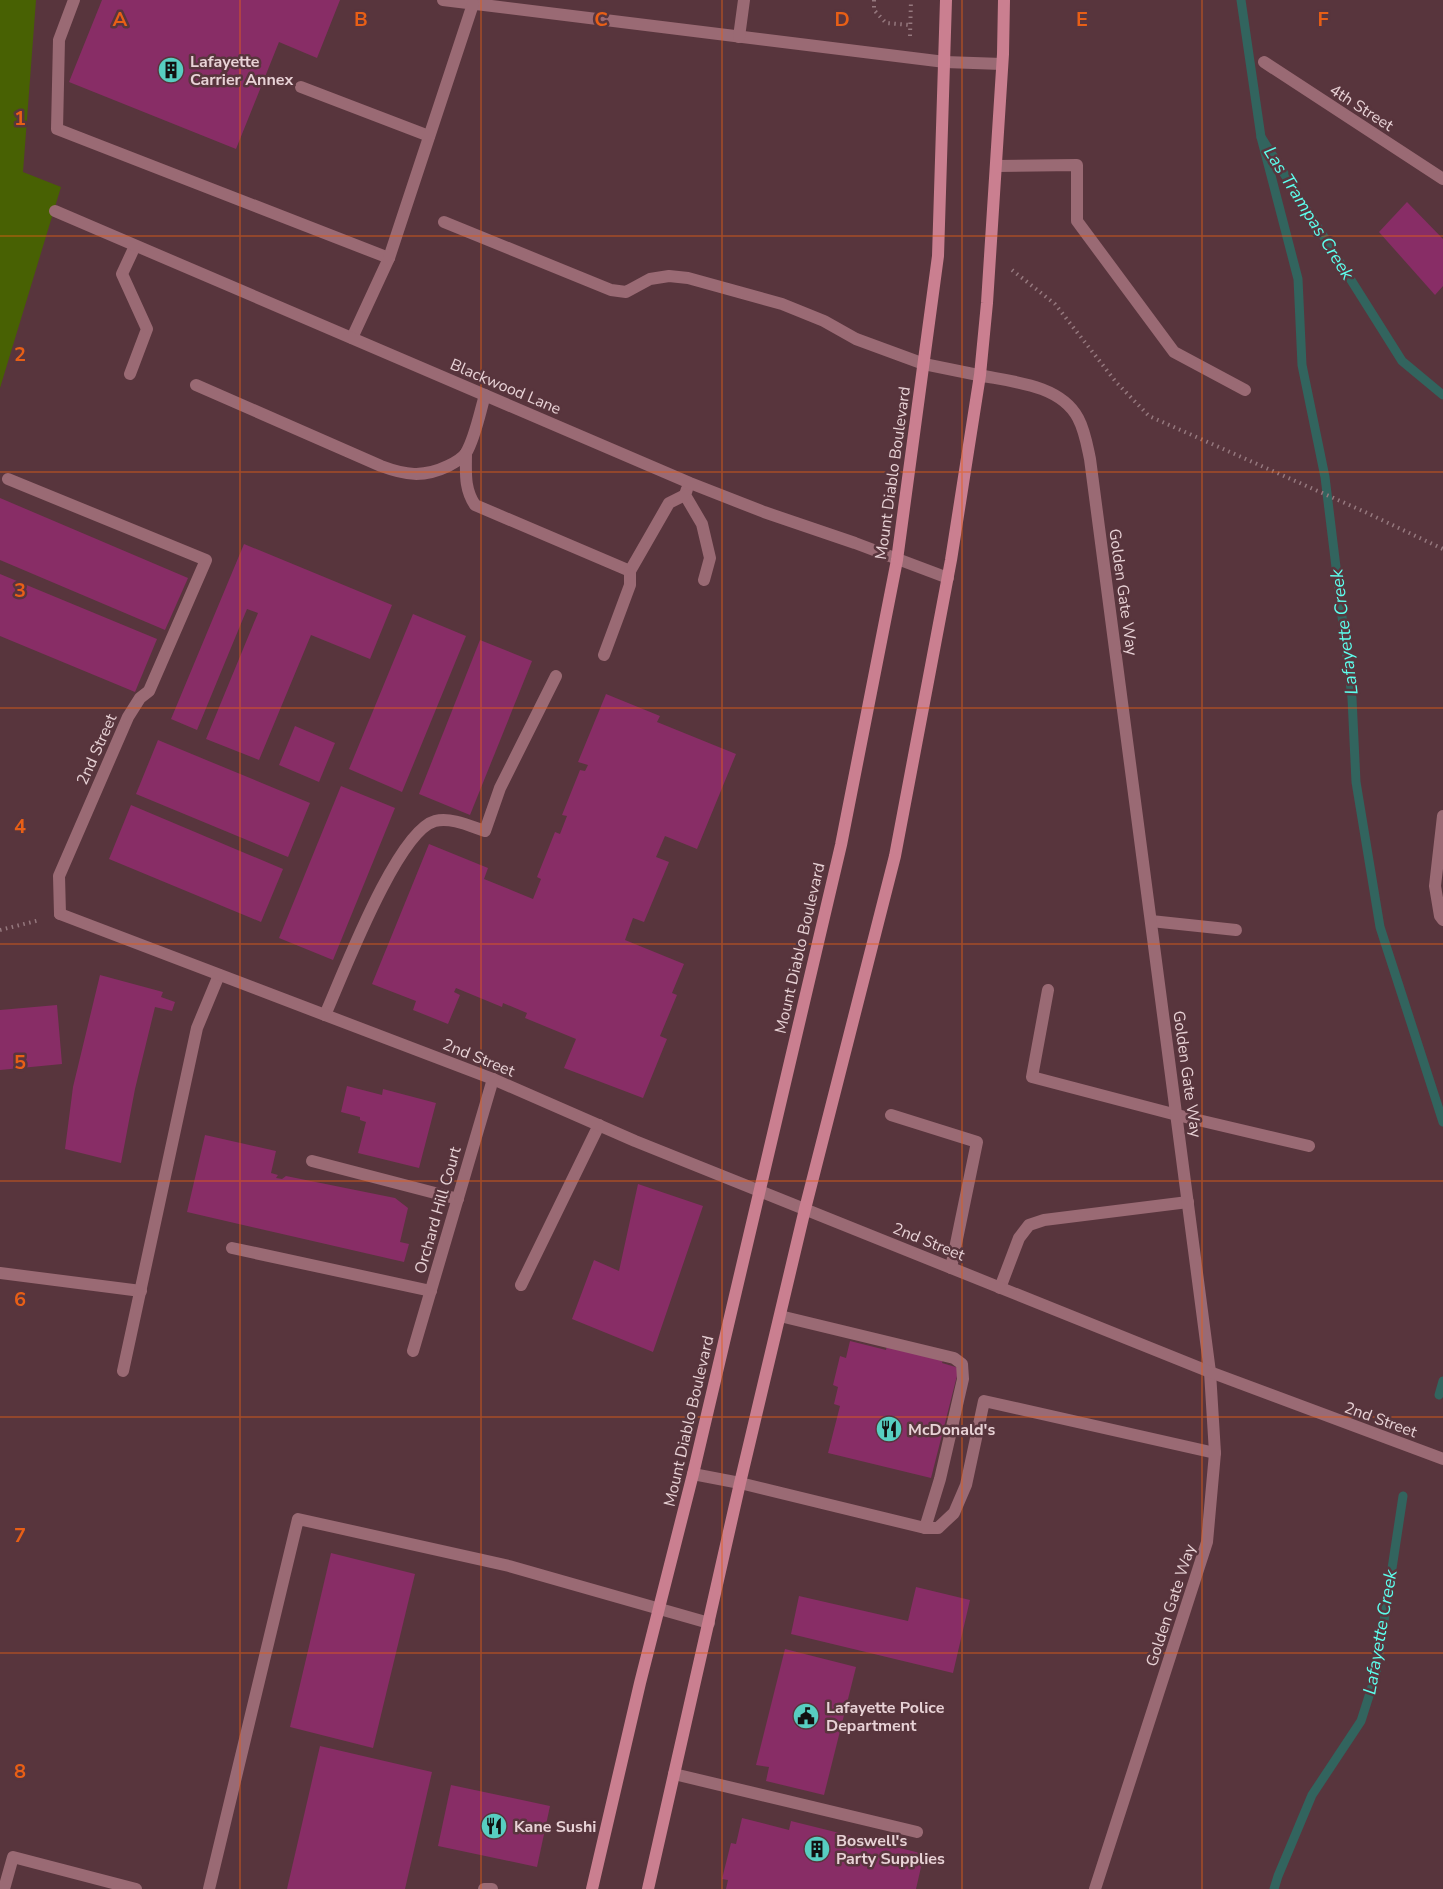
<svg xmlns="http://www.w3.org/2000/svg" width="1443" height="1889" font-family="'Nunito Sans',sans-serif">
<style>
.green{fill:#486103}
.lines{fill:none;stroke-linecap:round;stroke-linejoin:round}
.stream{stroke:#32645e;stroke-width:9}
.building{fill:#882d66}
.path{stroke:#95787e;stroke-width:4;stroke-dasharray:1.5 4.5;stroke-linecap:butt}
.service{stroke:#9a6a74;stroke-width:12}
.minor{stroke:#9a6a74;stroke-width:12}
.secondary{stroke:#ca7f90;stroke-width:12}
.grid{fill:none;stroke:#e85f16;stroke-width:1.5;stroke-opacity:0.55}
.labels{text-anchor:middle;stroke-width:5;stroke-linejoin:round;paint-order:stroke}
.poi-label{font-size:16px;font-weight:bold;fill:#e8d2d6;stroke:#58353d;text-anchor:start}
.street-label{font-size:16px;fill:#e8d2d6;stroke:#58353d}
.water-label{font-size:18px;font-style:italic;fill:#5dfeed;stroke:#58353d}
.grid-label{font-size:20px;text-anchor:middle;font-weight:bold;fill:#e85f16;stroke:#58353d;stroke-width:5;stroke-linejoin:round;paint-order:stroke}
</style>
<rect width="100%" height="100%" fill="#58353d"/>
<path class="green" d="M0 0H36L23 172 61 187 0 388Z"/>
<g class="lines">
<g class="stream">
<path d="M1241 0 1261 137 1402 361 1443 395"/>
<path d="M1261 137 1298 279 1302 365 1325 477 1352 698 1356 782 1380 927 1443 1122"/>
<path d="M1439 1395 1443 1381"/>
<path d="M1274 1889 1278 1876 1312 1795 1361 1721 1376 1674 1403 1496"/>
</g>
</g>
<g class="building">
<path d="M102 0H340L317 58 279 42 236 149 69 82Z"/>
<path d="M1407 202 1443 239V286L1435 295 1379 232Z"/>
<path d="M0 498 188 578 165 630 0 560Z"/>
<path d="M244 544 392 605 370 659 311 635 259 760 206 739 258 613 247 609 197 730 171 719Z"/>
<path d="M0 574 157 639 135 692 0 636Z"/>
<path d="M413 614 466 636 402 792 349 769Z"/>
<path d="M480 640 532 661 470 815 419 794Z"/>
<path d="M606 694 660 716 657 722 736 754 697 849 665 836 656 857 669 862 644 922 633 918 625 940 684 964 672 993 677 995 660 1036 667 1039 643 1098 564 1068 576 1039 525 1018 527 1013 503 1003 502 1007 456 988 454 992 460 995 448 1024 413 1010 416 1001 372 984 429 844 488 868 484 879 533 899 541 879 537 877 555 832 560 834 567 816 562 815 580 770 585 771 588 765 578 762Z"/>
<path d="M295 726 335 743 319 782 279 765Z"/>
<path d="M158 740 310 803 288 857 136 794Z"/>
<path d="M341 786 395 808 333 960 279 938Z"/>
<path d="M131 805 283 869 261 922 109 859Z"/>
<path d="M100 975 163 992 161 997 175 1002 172 1011 155 1007 135 1089 121 1163 65 1149 73 1087Z"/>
<path d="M57 1005 62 1064 0 1070V1010Z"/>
<path d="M347 1086 382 1095 383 1089 436 1103 419 1168 358 1153 366 1122 360 1120V1117L341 1112Z"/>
<path d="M205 1135 276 1151 271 1173 278 1175 276 1178 282 1179 286 1176 395 1198 408 1208 400 1242 409 1244 404 1262 187 1212Z"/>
<path d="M638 1184 703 1206 653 1352 572 1319 594 1260 619 1271Z"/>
<path d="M850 1341 886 1350 887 1345 943 1360 942 1363 959 1368 931 1478 828 1453 840 1406 834 1404 838 1387 833 1385 840 1356 846 1358Z"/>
<path d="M331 1553 415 1574 373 1748 290 1727Z"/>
<path d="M916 1587 970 1600 953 1673 791 1634 799 1596 908 1621Z"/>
<path d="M785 1649 856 1667 824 1795 766 1781 769 1767 756 1765Z"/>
<path d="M320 1746 432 1772 405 1889H287Z"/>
<path d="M451 1785 550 1806 537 1867 438 1846Z"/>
<path d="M742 1818 789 1830 791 1821 924 1854 916 1889H726L728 1880 722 1879 731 1843 736 1844Z"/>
</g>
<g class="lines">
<g class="path">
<path d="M874 0V10L886 23 910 25"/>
<path d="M910 36 911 0"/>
<path d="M1012 270 1055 304 1116 382 1149 416 1365 512 1443 549"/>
<path d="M0 930 40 920"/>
</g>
<g class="service">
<path d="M74 0 59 40 57 129 389 258"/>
<path d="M443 0 945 62 1002 64"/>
<path d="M739 37 744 0"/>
<path d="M301 87 429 136"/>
<path d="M996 166 1077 165V221L1174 352 1245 390"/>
<path d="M444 222 611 290 626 292 650 279 669 276 688 278 782 304 824 321 856 339 924 364"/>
<path d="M352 338 389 258 473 4"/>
<path d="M130 374 147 329 122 274 135 246"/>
<path d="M196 385 381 466C405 475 423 478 448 466 454 463 462 459 466 453 475 438 480 412 485 395"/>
<path d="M466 453C466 473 464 488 475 505L630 571"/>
<path d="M8 479 206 560 149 691 140 698 128 717 59 876 60 914"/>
<path d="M687 489 685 495 702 524 710 558 704 580"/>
<path d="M604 655 630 585V571L669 503 685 495"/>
<path d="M1151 921 1236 930"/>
<path d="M1048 990 1032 1077 1177 1115 1309 1146"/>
<path d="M325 1015C342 977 397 831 435 821 451 817 470 826 485 831L500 788 556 676"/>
<path d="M891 1115 977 1142 951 1268"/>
<path d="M312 1161 458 1199"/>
<path d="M232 1248 431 1291"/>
<path d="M0 1273 141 1291"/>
<path d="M521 1285 599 1125"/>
<path d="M1000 1288 1019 1238 1029 1225 1044 1220 1188 1202"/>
<path d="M780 1316 954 1358 962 1364 963 1379 940 1479 925 1528"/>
<path d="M123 1371 197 1028 219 975"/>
<path d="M693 1474 740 1483 925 1528H938L954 1513 966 1485 984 1401 1215 1453"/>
<path d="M674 1774 917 1832"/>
<path d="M4 1889 13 1857 136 1889"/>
<path d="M209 1889 298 1519 509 1566 709 1623"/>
<path d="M484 1889H492"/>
</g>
<g class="minor">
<path d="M1264 62 1443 179"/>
<path d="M55 211 690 483 764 512 855 543 948 578"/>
<path d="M924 364C944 368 963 372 983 376 1016 382 1061 386 1078 418 1085 431 1087 445 1090 459L1210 1372 1215 1453 1207 1542 1095 1889"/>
<path d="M1443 816 1435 886 1440 916 1443 920"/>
<path d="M60 914 493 1079 635 1141 1210 1372 1443 1459"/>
<path d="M413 1351 493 1079"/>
</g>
<g class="secondary">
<path d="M592 1889 640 1683 693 1474 841 845 897 560 938 256 946 0"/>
<path d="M648 1889 740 1483 805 1209 895 856 951 560 980 375 987 303 1003 54 1004 0"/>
</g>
</g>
<path class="grid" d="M240 0V1889M481 0V1889M722 0V1889M962 0V1889M1202 0V1889M0 236H1443M0 472H1443M0 708H1443M0 944H1443M0 1181H1443M0 1417H1443M0 1653H1443"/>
<defs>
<symbol id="building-disc" viewBox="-11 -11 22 22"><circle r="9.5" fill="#57cec1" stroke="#58353d"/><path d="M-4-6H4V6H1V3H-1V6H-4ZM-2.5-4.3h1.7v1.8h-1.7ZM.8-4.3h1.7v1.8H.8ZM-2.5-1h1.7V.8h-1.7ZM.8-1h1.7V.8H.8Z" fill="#111"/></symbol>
<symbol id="restaurant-disc" viewBox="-11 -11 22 22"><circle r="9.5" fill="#57cec1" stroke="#58353d"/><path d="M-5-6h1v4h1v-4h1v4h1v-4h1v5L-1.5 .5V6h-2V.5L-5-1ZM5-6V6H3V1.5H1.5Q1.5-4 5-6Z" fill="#111"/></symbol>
<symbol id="civic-disc" viewBox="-11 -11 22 22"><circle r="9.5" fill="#57cec1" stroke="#58353d"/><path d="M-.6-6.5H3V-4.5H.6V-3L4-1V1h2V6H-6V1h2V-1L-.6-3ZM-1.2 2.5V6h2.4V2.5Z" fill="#111"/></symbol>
</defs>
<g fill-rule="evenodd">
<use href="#building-disc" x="156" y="55" width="30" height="30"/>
<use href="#restaurant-disc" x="874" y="1414" width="30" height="30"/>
<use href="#civic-disc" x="791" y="1701" width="30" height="30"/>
<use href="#restaurant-disc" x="479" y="1811" width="30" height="30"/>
<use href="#building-disc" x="802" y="1834" width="30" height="30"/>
</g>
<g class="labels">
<g class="poi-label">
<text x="190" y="67">Lafayette<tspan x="190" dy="18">Carrier Annex</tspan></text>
<text x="908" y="1435">McDonald's</text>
<text x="826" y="1713">Lafayette Police<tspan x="826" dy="18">Department</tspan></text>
<text x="514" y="1832">Kane Sushi</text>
<text x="836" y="1846">Boswell's<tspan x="836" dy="18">Party Supplies</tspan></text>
</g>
<g class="street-label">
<text transform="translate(1362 107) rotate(33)" y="6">4th Street</text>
<text transform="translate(506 386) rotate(23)" y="6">Blackwood Lane</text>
<text transform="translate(892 473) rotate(-82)" y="6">Mount Diablo Boulevard</text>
<text transform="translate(1124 592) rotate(82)" y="6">Golden Gate Way</text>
<text transform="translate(96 749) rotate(-66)" y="6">2nd Street</text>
<text transform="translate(799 948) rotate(-77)" y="6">Mount Diablo Boulevard</text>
<text transform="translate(479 1057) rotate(22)" y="6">2nd Street</text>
<text transform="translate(1188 1074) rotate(82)" y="6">Golden Gate Way</text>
<text transform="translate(437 1210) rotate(-74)" y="6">Orchard Hill Court</text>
<text transform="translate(929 1241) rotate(22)" y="6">2nd Street</text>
<text transform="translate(1381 1419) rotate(20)" y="6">2nd Street</text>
<text transform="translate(688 1421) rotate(-77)" y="6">Mount Diablo Boulevard</text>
<text transform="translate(1170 1605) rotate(-72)" y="6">Golden Gate Way</text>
</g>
<g class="water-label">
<text transform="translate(1309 213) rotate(58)" y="6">Las Trampas Creek</text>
<text transform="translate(1344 632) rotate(-97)" y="6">Lafayette Creek</text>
<text transform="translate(1380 1632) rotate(-80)" y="6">Lafayette Creek</text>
</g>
</g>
<g class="grid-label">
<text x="120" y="26">A</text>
<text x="361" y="26">B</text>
<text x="601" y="26">C</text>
<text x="842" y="26">D</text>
<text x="1082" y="26">E</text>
<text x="1323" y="26">F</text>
<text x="20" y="125">1</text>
<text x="20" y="361">2</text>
<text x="20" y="597">3</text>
<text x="20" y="833">4</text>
<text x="20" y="1069">5</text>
<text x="20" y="1306">6</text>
<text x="20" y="1542">7</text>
<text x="20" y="1778">8</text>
</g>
</svg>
